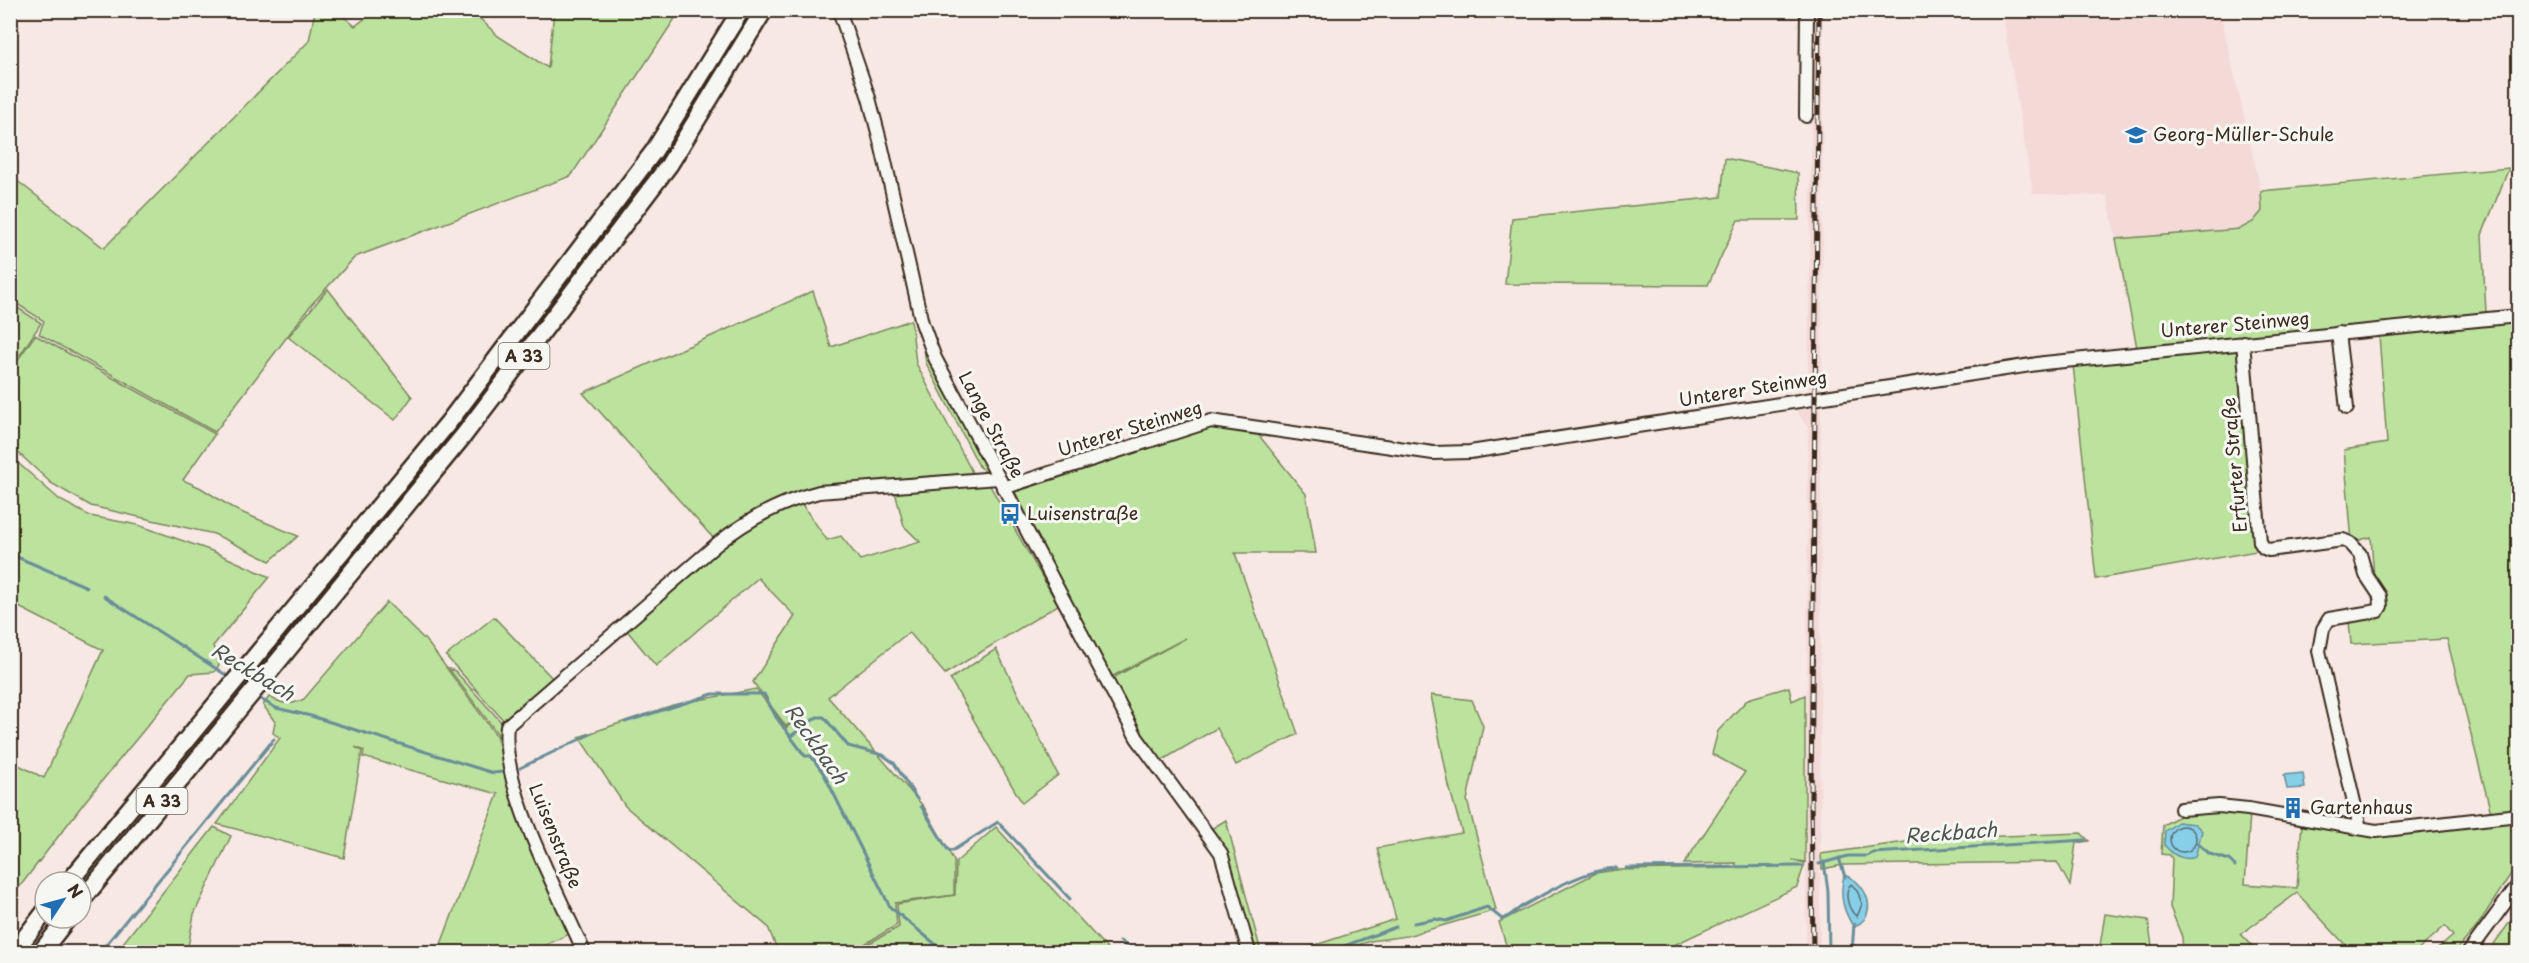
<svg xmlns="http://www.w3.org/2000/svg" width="2529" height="963" font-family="'Playpen Sans',sans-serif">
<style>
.built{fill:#f3dad7}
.green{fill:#bce39e;stroke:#7c865e;stroke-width:1.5}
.water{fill:#87cfe9;stroke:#698d98;stroke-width:1.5}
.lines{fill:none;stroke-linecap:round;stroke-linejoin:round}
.shore{stroke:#596c6f;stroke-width:1.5}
.stream{stroke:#698d98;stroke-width:3}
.minor-casing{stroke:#3b2a1e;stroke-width:16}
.highway-casing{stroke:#3b2a1e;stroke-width:21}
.minor{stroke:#f6f6f2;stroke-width:12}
.highway{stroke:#f6f6f2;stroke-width:16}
.rail-casing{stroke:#3b2a1e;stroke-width:5}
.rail{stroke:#f6f6f2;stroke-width:3;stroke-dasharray:9;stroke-linecap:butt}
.labels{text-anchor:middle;stroke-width:6;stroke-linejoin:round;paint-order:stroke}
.shield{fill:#f6f6f2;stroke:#73675e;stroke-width:1.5}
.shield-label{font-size:16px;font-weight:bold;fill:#3b2a1e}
.poi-label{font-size:18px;fill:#3b2a1e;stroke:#f6f6f2;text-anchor:start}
.street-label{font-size:18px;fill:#3b2a1e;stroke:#f6f6f2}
.water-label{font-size:20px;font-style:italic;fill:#4e5351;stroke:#f6f6f2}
</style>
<rect width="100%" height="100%" fill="#f7e8e4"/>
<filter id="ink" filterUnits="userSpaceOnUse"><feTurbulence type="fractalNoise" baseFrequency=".0167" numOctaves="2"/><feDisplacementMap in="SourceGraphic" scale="12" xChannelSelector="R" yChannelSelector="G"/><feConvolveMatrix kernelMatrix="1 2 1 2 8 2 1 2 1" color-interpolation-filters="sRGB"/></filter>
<g filter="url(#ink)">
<g class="built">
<path d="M1823 10 1822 389 1811 391 1808 388 1813 11Z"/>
<path d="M2002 11H2220L2261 191 2262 211 2253 222 2240 229 2116 239 2107 196 2033 194Z"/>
<path d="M1821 406 1820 952H1806L1808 428 1796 410Z"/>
</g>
<g class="green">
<path d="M315 11H337L355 26 375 11H472L498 36 548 68 554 11H680L571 176 355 257 311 305 215 432 39 334 44 321 11 300V176L104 248 309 41Z"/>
<path d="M1725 158 1798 173 1799 220H1738L1708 285 1505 284 1512 218 1721 197Z"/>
<path d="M2509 168 2482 235 2486 313 2137 348 2116 239 2240 229 2253 222 2262 211 2261 191Z"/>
<path d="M328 289 412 397 395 420 288 337Z"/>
<path d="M813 291 831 347 911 320 916 363 974 476 822 488 715 540 583 393Z"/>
<path d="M10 303 41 323 20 355 11 350Z"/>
<path d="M2518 321V810L2491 813 2447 639 2351 644 2349 622 2377 618 2371 537 2352 542 2344 450 2387 443 2379 335Z"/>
<path d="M922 334 990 472 987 473 979 466 926 363Z"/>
<path d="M35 335 215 434 183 480 201 488 236 510 298 536 270 561 214 534 91 506 51 483 11 446V370Z"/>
<path d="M2238 347 2257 551 2096 579 2073 365Z"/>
<path d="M1214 427 1257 433 1306 494 1316 553H1235L1298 734 1236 765 1217 728 1161 761 1141 738 1109 680 1186 638 1111 677 1015 492Z"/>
<path d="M10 456 60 500 90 516 138 525 212 551 270 577 213 646 219 665 214 672 190 674 87 799 11 898V761L44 778 103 650 11 603Z"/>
<path d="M989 484 1058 605 945 674 909 632 828 697 924 807 954 861V895L895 903 897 925 851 952H778L768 927 625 806 579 737 673 705 756 689 786 728 801 716 786 726 753 682 795 616 758 578 656 666 625 628 743 527 799 500 827 540 841 536 860 560 920 542 904 526 895 492Z"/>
<path d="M387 602 428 643 496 735 514 803 569 934 531 952H438L498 794 363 757 364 751 355 747 362 751 344 858 217 824 280 738 273 733 275 722 263 705 269 697C283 704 290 706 304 699Z"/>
<path d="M494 617 553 679 505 722 446 656Z"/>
<path d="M996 649 1058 775 1022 803 950 679Z"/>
<path d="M449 669 455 671 505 726 509 777 497 733Z"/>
<path d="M1789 687 1792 701 1805 695V862L1792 860 1805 863 1797 887 1659 952 1508 951 1499 922 1596 873 1616 870 1736 868V863L1684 864 1745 772 1712 754 1718 731 1748 699Z"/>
<path d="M1431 695 1472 700 1483 726 1467 800 1496 910 1407 936 1370 941 1340 952H1294L1396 919 1377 848 1462 833 1449 786Z"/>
<path d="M2208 811 2250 813 2245 884 2297 888 2302 823 2376 836 2518 819V863L2476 928 2455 952H2434L2453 936 2445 926 2416 952H2352L2297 893 2241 934 2258 952H2183L2182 937 2170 907 2172 859 2170 855 2161 854 2163 825 2179 816Z"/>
<path d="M1226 820 1261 952H1254L1226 851 1211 829Z"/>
<path d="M214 827 231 836 194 914 187 952H116Z"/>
<path d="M996 827 1110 952H853L899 927 897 904 955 895 956 862Z"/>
<path d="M2081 833 2089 841 2076 843 2070 886 2057 862 1843 865 1822 869 1821 854 1927 839Z"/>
<path d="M2518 911V952H2488Z"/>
<path d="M2105 914 2148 920 2153 952H2099Z"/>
</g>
<g class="water">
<path d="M2303 773 2305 788 2287 789 2284 775Z"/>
<path d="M2178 822 2195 824 2202 831 2195 857C2183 862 2172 854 2164 845L2165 831Z"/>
<path d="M1844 875C1861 880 1875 901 1865 918 1863 922 1857 925 1854 928 1843 910 1839 897 1844 875Z"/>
</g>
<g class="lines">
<g class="shore">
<circle cx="2183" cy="839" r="13"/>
<path d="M1851 884 1857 890 1862 904 1857 917C1848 910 1843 892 1851 884Z"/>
</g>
<g class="stream">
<path d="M352 15 357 10"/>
<path d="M10 554 87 587"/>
<path d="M104 596 229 677"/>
<path d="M257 697 276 708 311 716 493 773 503 772"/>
<path d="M625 722 713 694H764L776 717 805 756H811L824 774 890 907 945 952"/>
<path d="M791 736 817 717H824L848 746 883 755 894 763 917 799"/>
<path d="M520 768 591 734"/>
<path d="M921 806 948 850 952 851 998 822 1070 899"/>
<path d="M2197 843 2210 854 2229 860 2235 866"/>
<path d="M1839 858 1845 877"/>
<path d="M1824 862 1828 891 1829 952"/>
<path d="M1819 864 1848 856H1867L1873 853 2085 840"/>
<path d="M1626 868 1803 866"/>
<path d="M1414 923 1435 919 1446 921 1487 907 1502 919C1510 917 1515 911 1521 907 1549 891 1584 870 1616 868"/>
<path d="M1120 941 1136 952"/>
<path d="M100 952 274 739"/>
<path d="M1328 952 1396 927"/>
<path d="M1852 952 1854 924"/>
</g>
<defs>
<g id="minor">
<path d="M839 10 869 98 882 148 922 323 935 358 1137 738 1221 853 1249 952"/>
<path d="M1806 116 1807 10"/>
<path d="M2338 333 2347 408"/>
<path d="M2243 342 2260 542 2264 548 2269 550 2343 540 2350 543 2360 554 2366 575 2380 596 2381 606 2378 611 2329 619 2323 629 2319 651 2360 828"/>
<path d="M1003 488 1211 421 1433 453 1470 452 2044 363 2518 316"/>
<path d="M2181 809 2219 806 2248 809 2376 831 2518 815"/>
<path d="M584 952C559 893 500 788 507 726L717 544C748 519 780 502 819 492L998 478"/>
<path d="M2469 952 2518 885"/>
</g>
<g id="highway">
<path d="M69 882 448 423 654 151 741 10"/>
<path d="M81 901 464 435 669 165 764 10"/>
<path d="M14 952 45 912"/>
<path d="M41 952 68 918"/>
</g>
</defs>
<use href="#minor" class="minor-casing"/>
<use href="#highway" class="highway-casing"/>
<use href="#minor" class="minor"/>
<use href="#highway" class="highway"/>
<defs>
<path id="rail" d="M1813 952 1811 799 1819 10"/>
</defs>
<use href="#rail" class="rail-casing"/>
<use href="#rail" class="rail"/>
</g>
</g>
<defs>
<symbol id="school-bare" viewBox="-9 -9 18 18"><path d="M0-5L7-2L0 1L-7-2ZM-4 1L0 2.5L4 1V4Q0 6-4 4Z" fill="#1f6fb2" stroke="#f6f6f2" stroke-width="2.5" paint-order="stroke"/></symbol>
<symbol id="bus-bare" viewBox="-9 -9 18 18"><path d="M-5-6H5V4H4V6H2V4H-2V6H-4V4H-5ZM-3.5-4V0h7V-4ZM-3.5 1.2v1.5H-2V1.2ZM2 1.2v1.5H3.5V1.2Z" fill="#1f6fb2" stroke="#f6f6f2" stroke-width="2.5" paint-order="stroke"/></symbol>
<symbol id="building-bare" viewBox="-9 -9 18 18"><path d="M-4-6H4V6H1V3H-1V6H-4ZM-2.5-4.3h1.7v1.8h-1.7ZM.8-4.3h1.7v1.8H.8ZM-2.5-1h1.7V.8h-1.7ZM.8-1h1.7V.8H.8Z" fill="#1f6fb2" stroke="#f6f6f2" stroke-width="2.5" paint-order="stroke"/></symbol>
</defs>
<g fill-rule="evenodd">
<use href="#school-bare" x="2121" y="120" width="30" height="30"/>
<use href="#bus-bare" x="995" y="499" width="30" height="30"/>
<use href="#building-bare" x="2278" y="793" width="30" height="30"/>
</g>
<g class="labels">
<g class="shield">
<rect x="498.5" y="343" width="51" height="26" rx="4.5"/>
<rect x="136.5" y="788" width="51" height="26" rx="4.5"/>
</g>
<g class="shield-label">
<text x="524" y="362">A 33</text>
<text x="162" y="807">A 33</text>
</g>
<g class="poi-label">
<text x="2153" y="141">Georg-Müller-Schule</text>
<text x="1027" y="520">Luisenstraße</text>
<text x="2310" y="814">Gartenhaus</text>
</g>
<g class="street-label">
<text transform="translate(2235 325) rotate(-5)" y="6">Unterer Steinweg</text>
<text transform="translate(1753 389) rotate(-9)" y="6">Unterer Steinweg</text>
<text transform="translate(991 425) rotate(62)" y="6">Lange Straße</text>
<text transform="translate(1130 429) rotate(-17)" y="6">Unterer Steinweg</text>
<text transform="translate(2235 465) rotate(-95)" y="6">Erfurter Straße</text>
<text transform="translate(555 836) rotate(68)" y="6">Luisenstraße</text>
</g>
<g class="water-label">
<text transform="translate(253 672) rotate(31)" y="7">Reckbach</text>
<text transform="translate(816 744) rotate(55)" y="7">Reckbach</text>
<text transform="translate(1951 833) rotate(-4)" y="7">Reckbach</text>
</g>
</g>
<rect width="2529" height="963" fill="none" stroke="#f6f6f2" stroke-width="36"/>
<rect x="18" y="18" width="2493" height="927" fill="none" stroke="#3b2a1e" stroke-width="2" filter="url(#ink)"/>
<g transform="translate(63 900) rotate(54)"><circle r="28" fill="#f6f6f2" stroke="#aba49d" stroke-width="1.5"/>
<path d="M0-4.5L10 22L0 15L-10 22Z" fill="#1f6fb2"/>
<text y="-9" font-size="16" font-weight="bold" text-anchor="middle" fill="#3b2a1e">N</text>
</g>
</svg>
